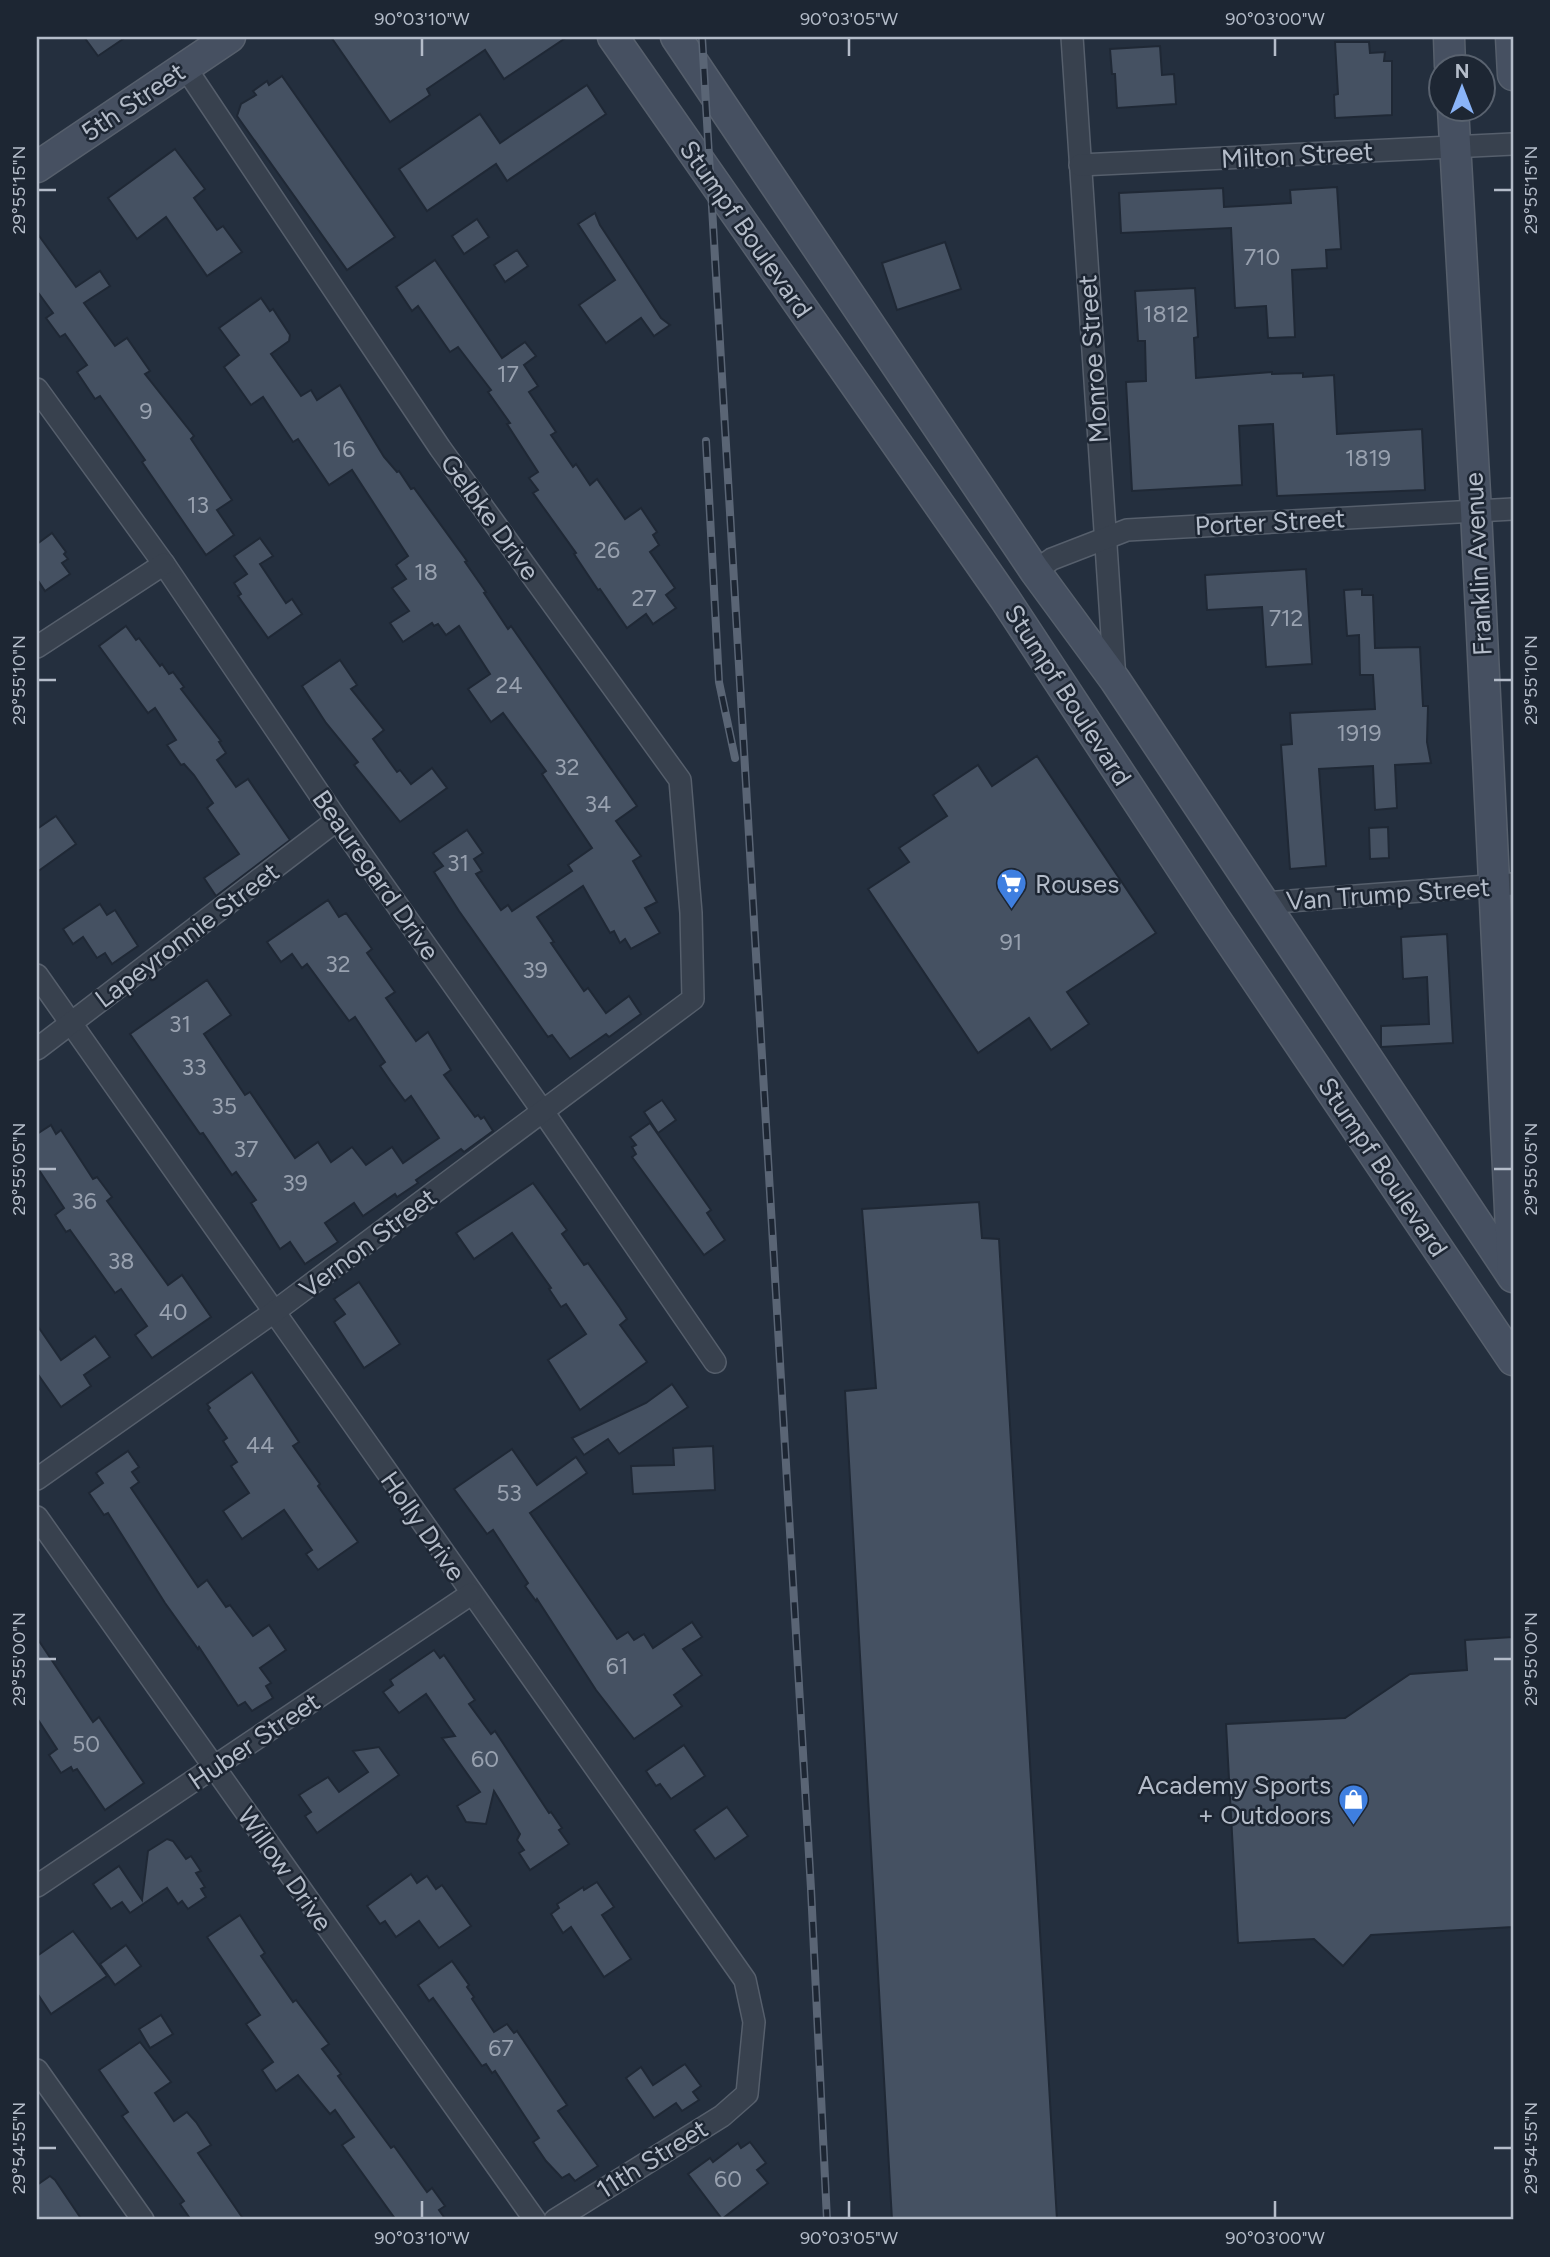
<svg xmlns="http://www.w3.org/2000/svg" width="1550" height="2257" font-family="Figtree,sans-serif">
<style>
.building{fill:#455162;stroke:#1f2835;stroke-width:2}
.lines{fill:none;stroke-linecap:round;stroke-linejoin:round}
.street-casing{stroke:#565f6c;stroke-width:24}
.secondary-casing{stroke:#565f6c;stroke-width:33}
.street{stroke:#38414e;stroke-width:21}
.secondary{stroke:#465061;stroke-width:30}
.rail-casing{stroke:#5a6575;stroke-width:8}
.rail{stroke:#1d2633;stroke-width:5;stroke-dasharray:16;stroke-linecap:butt}
.ticks{fill:none;stroke:#b4bcc9;stroke-width:2.5}
.labels{text-anchor:middle;stroke-width:5;stroke-linejoin:round;paint-order:stroke}
.number-label{font-size:23px;fill:#98a1af}
.street-label{font-size:26px;fill:#b4bcc9;stroke:#1d2633}
.poi-label{font-size:26px;fill:#b4bcc9;stroke:#1d2633;text-anchor:start}
.neatline{fill:none;stroke:#b4bcc9;stroke-width:2.5}
.ticks-label{font-size:18px;text-anchor:middle;fill:#b4bcc9}
</style>
<rect width="100%" height="100%" fill="#242f3e"/>
<g class="building">
<path d="M84 37H126L98 56Z"/>
<path d="M331 37H567L504 79 485 50 427 89 430 95 390 122Z"/>
<path d="M1335 42H1369L1370 53 1385 52 1384 61H1392V115L1335 118 1334 95 1338 94Z"/>
<path d="M1160 46 1162 75 1174 74 1176 104 1117 108 1115 74H1112L1110 49Z"/>
<path d="M282 76 395 237 347 270 237 116 241 104 256 95 253 91 267 81 269 85Z"/>
<path d="M587 85 606 114 507 181 496 164 427 211 399 169 480 114 500 143Z"/>
<path d="M175 149 205 189 194 198 217 230 223 226 242 252 207 276 166 217 137 239 108 198Z"/>
<path d="M1337 187 1341 249 1326 250 1327 268 1292 270 1295 337 1268 338 1266 306 1235 308 1231 228 1121 233 1119 193 1223 188 1224 207 1291 203 1290 190Z"/>
<path d="M595 213 600 225 661 318 670 325 654 336 641 318 606 343 579 305 615 280 578 224Z"/>
<path d="M477 219 489 237 464 254 452 236Z"/>
<path d="M37 233 76 287 100 271 110 286 84 303 115 346 127 338 150 371 145 374 194 436 191 439 232 500 217 510 234 535 206 555 142 462 145 460 100 396 95 399 77 372 87 365 65 334 60 337 46 318 53 313 37 291Z"/>
<path d="M945 242 961 289 897 310 882 263Z"/>
<path d="M517 250 528 266 505 282 494 265Z"/>
<path d="M435 260 502 358 525 342 536 356 524 365 538 386 529 392 556 432 551 435 573 467 576 464 590 485 597 479 625 519 641 508 657 532 653 535 659 545 650 552 675 588 666 595 676 608 653 624 646 614 627 628 600 589 598 590 574 554 576 553 533 493 538 490 529 478 538 472 507 424 510 423 488 392 491 390 458 347 450 352 418 306 412 311 396 287Z"/>
<path d="M1195 288 1198 337 1194 338 1196 378 1272 372V374L1303 373V377L1334 375 1337 434 1422 429 1425 490 1277 496 1273 424 1239 426 1242 485 1132 491 1126 382 1146 381 1145 341H1138L1135 291Z"/>
<path d="M261 298 270 311 273 309 290 335 289 341 271 354 301 396 311 390 317 400 340 385 384 457 397 472 399 471 411 489 414 488 467 561 465 562 486 592 484 593 508 629 511 626 637 806 616 821 641 856 633 861 657 902 645 908 660 933 631 949 625 939 620 943 614 931 610 933 583 886 537 917 554 942 551 943 584 991 588 988 606 1013 629 996 641 1014 609 1037 606 1034 570 1059 552 1035 548 1037 459 911 434 872 443 866 433 853 467 830 483 853 474 859 482 871 476 874 501 910 508 905 512 911 572 871 568 865 592 848 542 774 546 771 503 713 491 722 468 689 490 674 459 626 446 635 438 624 434 626 432 623 403 642 390 623 409 611 392 588 406 579 396 565 408 556 352 470 329 485 298 439 293 442 263 397 251 405 224 367 239 355 219 328Z"/>
<path d="M52 533 66 552 64 554 68 559 62 563 70 574 45 591 37 579V544Z"/>
<path d="M260 538 273 556 260 564 286 603 292 599 302 614 268 638 238 596 241 594 234 583 247 574 234 556Z"/>
<path d="M1306 569 1312 664 1266 667 1262 607 1207 610 1205 575Z"/>
<path d="M1362 589V595H1373L1375 648 1420 647 1423 706H1428L1427 742 1431 763 1395 765 1397 808 1375 810 1373 766 1319 769 1326 866 1290 869 1281 745 1292 744 1290 713 1375 709 1373 675H1360L1359 635 1347 636 1344 590Z"/>
<path d="M126 626 136 640 139 638 160 666 162 664 169 674 173 672 184 687 181 689 221 741 219 742 226 753 217 760 236 787 248 779 290 840 216 896 204 878 239 854 207 808 213 803 194 775 184 764 181 765 167 745 176 740 155 708 148 713 99 646Z"/>
<path d="M340 660 357 685 351 689 384 730 373 739 397 772 400 770 411 784 432 768 447 788 400 822 354 765 358 762 326 723 302 686Z"/>
<path d="M1037 756 1156 933 1067 992 1089 1024 1051 1050 1029 1018 978 1053 868 889 909 862 899 848 947 816 933 795 978 765 992 786Z"/>
<path d="M56 816 76 844 37 872V829Z"/>
<path d="M1388 827 1389 858 1370 859 1369 828Z"/>
<path d="M328 900 339 917 346 913 372 949 367 953 395 992 386 998 416 1041 428 1032 451 1070 444 1075 475 1117 478 1115 481 1119 484 1117 493 1131 464 1152 461 1149 416 1180 418 1183 397 1197 395 1194 363 1216 354 1203 325 1223 338 1242 305 1264 290 1242 280 1249 251 1203 256 1200 236 1172 232 1175 203 1133 200 1134 130 1034 207 980 231 1015 204 1034 245 1095 250 1092 295 1158 318 1142 331 1162 352 1147 366 1165 392 1147 403 1163 439 1138 411 1096 405 1101 391 1082 380 1066 385 1062 355 1017 349 1021 307 964 302 968 292 954 281 962 267 942Z"/>
<path d="M100 904 107 915 115 910 138 946 112 964 105 953 97 958 83 937 73 944 63 929Z"/>
<path d="M1447 934 1453 1043 1381 1047V1026L1429 1024 1427 977 1403 979 1401 937Z"/>
<path d="M662 1100 676 1120 658 1133 644 1112Z"/>
<path d="M650 1123 711 1210 707 1213 725 1240 704 1255 632 1157 636 1154 632 1147 636 1145 630 1137Z"/>
<path d="M51 1125 56 1134 61 1130 93 1179 97 1177 112 1197 107 1201 168 1285 182 1275 211 1317 152 1358 135 1335 147 1326 121 1289 115 1293 70 1230 66 1232 55 1215 64 1208 37 1167V1134Z"/>
<path d="M533 1183 567 1230 562 1234 584 1265 588 1263 620 1308 627 1319 620 1325 647 1362 580 1410 548 1360 586 1334 566 1304 561 1307 549 1289 551 1288 512 1233 474 1259 456 1233Z"/>
<path d="M979 1202 982 1238 999 1239 1057 2220H892L845 1391 876 1388 862 1209Z"/>
<path d="M359 1282 400 1344 364 1368 334 1322 345 1314 334 1299Z"/>
<path d="M37 1325 61 1360 95 1336 110 1357 84 1375 91 1386 61 1407 37 1373Z"/>
<path d="M252 1372 299 1442 293 1446 320 1484 318 1486 358 1542 318 1570 306 1554 312 1550 284 1510 242 1539 223 1511 249 1493 231 1466 237 1462 223 1441 227 1438 208 1410 210 1408 207 1404Z"/>
<path d="M672 1384 688 1407 619 1454 608 1439 584 1455 572 1438 646 1403Z"/>
<path d="M713 1446 715 1490 633 1494 631 1466 674 1465 673 1448Z"/>
<path d="M512 1449 537 1485 576 1457 587 1473 530 1513 617 1639 628 1632 634 1640 644 1634 653 1648 692 1622 702 1637 683 1649 702 1675 674 1695 682 1706 634 1739 596 1690 537 1599 536 1601 525 1586 528 1583 493 1530 487 1534 454 1489Z"/>
<path d="M128 1451 139 1467 132 1472 139 1482 131 1488 198 1587 207 1580 226 1607 230 1605 253 1636 269 1625 286 1650 260 1668 271 1683 266 1686 273 1698 252 1711 245 1702 238 1706 199 1647 198 1649 165 1603 108 1513 104 1515 89 1493 103 1483 96 1473Z"/>
<path d="M1513 1637V1927L1371 1935 1343 1966 1314 1939 1238 1943 1226 1724 1345 1718 1410 1674 1467 1670 1465 1640Z"/>
<path d="M37 1638 93 1722 99 1717 144 1783 105 1810 77 1769 73 1771 71 1767 61 1773 49 1755 57 1749 37 1718Z"/>
<path d="M434 1650 440 1658 444 1655 475 1700 469 1704 491 1734 495 1731 549 1813 551 1812 562 1828 559 1830 569 1844 530 1870 519 1853 524 1850 517 1840 520 1834 494 1791 486 1824 466 1822 457 1806 480 1792 442 1738 455 1736 426 1694 399 1713 383 1692 393 1685 390 1680Z"/>
<path d="M684 1745 705 1776 671 1799 660 1784 656 1786 646 1771Z"/>
<path d="M379 1747 399 1775 317 1833 305 1816 311 1812 299 1795 328 1777 339 1792 368 1772 353 1751Z"/>
<path d="M727 1807 748 1836 715 1859 694 1830Z"/>
<path d="M167 1839 173 1841 186 1859 191 1856 201 1871 196 1873 205 1887 201 1889 206 1897 188 1909 182 1901 178 1904 167 1888 130 1913 122 1902 111 1909 93 1884 119 1866 142 1900 148 1851Z"/>
<path d="M411 1874 417 1883 427 1876 436 1889 442 1885 471 1926 439 1948 419 1921 396 1937 385 1921 380 1924 367 1906Z"/>
<path d="M597 1882 614 1907 602 1915 631 1959 604 1977 571 1927 563 1933 551 1914 559 1908 557 1904 583 1887 584 1890Z"/>
<path d="M240 1915 265 1953 261 1956 293 2002 296 2000 329 2044 322 2049 341 2074 338 2076 391 2148 394 2146 427 2192 432 2188 445 2206 439 2210 446 2220H396L342 2145 354 2137 335 2110 330 2114 298 2075 276 2091 262 2070 273 2062 246 2024 260 2015 207 1937Z"/>
<path d="M73 1931 107 1976 51 2014 37 1993V1956Z"/>
<path d="M126 1945 141 1966 115 1985 100 1964Z"/>
<path d="M452 1961 469 1985 467 1987 474 1997 472 1999 494 2032 507 2024 514 2033 517 2031 567 2105 558 2111 598 2166 575 2181 569 2174 562 2178 546 2161 533 2142 539 2138 495 2071 492 2073 486 2064 482 2066 433 1998 429 2001 418 1985Z"/>
<path d="M161 2015 173 2034 150 2048 139 2029Z"/>
<path d="M140 2042 171 2082 155 2093 174 2121 187 2112 196 2122 211 2145 198 2153 244 2220H191L180 2204 184 2201 122 2116 128 2112 99 2070Z"/>
<path d="M685 2064 701 2086 693 2092 699 2100 682 2111 676 2103 654 2118 626 2078 641 2067 653 2085Z"/>
<path d="M750 2142 766 2163 757 2170 768 2183 722 2219 688 2174 710 2158 713 2162 738 2143 741 2148Z"/>
<path d="M50 2176 55 2180 82 2220H37V2185Z"/>
</g>
<g class="lines">
<defs>
<g id="street">
<path d="M1072 37 1115 680"/>
<path d="M1080 165 1513 144"/>
<path d="M37 389 164 564 337 820 544 1113 715 1362"/>
<path d="M1035 571 1052 559 1127 530 1513 509"/>
<path d="M37 647 164 564"/>
<path d="M1263 903 1513 884"/>
<path d="M37 975 745 1980 754 2022 747 2094 722 2116 555 2220"/>
<path d="M37 1049 337 820"/>
<path d="M37 1479 274 1312 693 999 691 913 680 780 440 448 185 67"/>
<path d="M37 1517 535 2220"/>
<path d="M37 1886 471 1594"/>
<path d="M37 2070 143 2220"/>
</g>
<g id="secondary">
<path d="M613 37 1005 599 1214 917 1513 1360"/>
<path d="M676 37 1035 571 1115 680 1513 1277"/>
<path d="M1449 37 1450 66"/>
<path d="M1511 37 1513 75"/>
<path d="M1453 108 1476 511 1513 1272"/>
<path d="M37 167 230 37"/>
</g>
</defs>
<use href="#street" class="street-casing"/>
<use href="#secondary" class="secondary-casing"/>
<use href="#street" class="street"/>
<use href="#secondary" class="secondary"/>
<defs>
<g id="rail">
<path d="M702 37 811 1889 827 2220"/>
<path d="M706 441 719 682 735 758"/>
</g>
</defs>
<use href="#rail" class="rail-casing"/>
<use href="#rail" class="rail"/>
</g>
<path class="ticks" d="M422 38V56M849 38V56M1275 38V56M38 190H56M1494 190H1512M38 680H56M1494 680H1512M38 1169H56M1494 1169H1512M38 1659H56M1494 1659H1512M38 2148H56M1494 2148H1512M422 2201V2218M849 2201V2218M1275 2201V2218"/>
<defs>
<symbol id="supermarket-pin" viewBox="-11 -11 22 30"><path d="M0 17L-7.5 6A9.5 9.5 0 1 1 7.5 6Z" fill="#3f7fe0" stroke="#1d2633"/><path d="M-6-5.5h2.5l.6 2H6L4.5 2H-2.5L-4.4-4H-6ZM-1.5 3.2a1.3 1.3 0 1 0 .1 0ZM3 3.2a1.3 1.3 0 1 0 .1 0Z" fill="#fff"/></symbol>
<symbol id="shop-pin" viewBox="-11 -11 22 30"><path d="M0 17L-7.5 6A9.5 9.5 0 1 1 7.5 6Z" fill="#3f7fe0" stroke="#1d2633"/><path d="M-5-2.5h2.3a2.7 3.5 0 0 1 5.4 0H5L5.5 6h-11ZM-1.5-2.5h3a1.5 2.3 0 0 0-3 0Z" fill="#fff"/></symbol>
</defs>
<g fill-rule="evenodd">
<use href="#supermarket-pin" x="994" y="866" width="35" height="47"/>
<use href="#shop-pin" x="1336" y="1782" width="35" height="47"/>
</g>
<g class="labels">
<g class="number-label">
<text x="1262" y="265">710</text>
<text x="1166" y="322">1812</text>
<text x="508" y="382">17</text>
<text x="146" y="419">9</text>
<text x="344" y="457">16</text>
<text x="1368" y="466">1819</text>
<text x="198" y="513">13</text>
<text x="607" y="558">26</text>
<text x="426" y="580">18</text>
<text x="644" y="606">27</text>
<text x="1286" y="626">712</text>
<text x="509" y="693">24</text>
<text x="1359" y="741">1919</text>
<text x="567" y="775">32</text>
<text x="598" y="812">34</text>
<text x="458" y="871">31</text>
<text x="1011" y="950">91</text>
<text x="338" y="972">32</text>
<text x="535" y="978">39</text>
<text x="180" y="1032">31</text>
<text x="194" y="1075">33</text>
<text x="224" y="1114">35</text>
<text x="246" y="1157">37</text>
<text x="295" y="1191">39</text>
<text x="84" y="1209">36</text>
<text x="121" y="1269">38</text>
<text x="173" y="1320">40</text>
<text x="260" y="1453">44</text>
<text x="509" y="1501">53</text>
<text x="617" y="1674">61</text>
<text x="86" y="1752">50</text>
<text x="485" y="1767">60</text>
<text x="501" y="2056">67</text>
<text x="728" y="2187">60</text>
</g>
<g class="street-label">
<text transform="translate(133 102) rotate(-34)" y="9">5th Street</text>
<text transform="translate(1297 155) rotate(-3)" y="9">Milton Street</text>
<text transform="translate(746 229) rotate(55)" y="9">Stumpf Boulevard</text>
<text transform="translate(1093 359) rotate(-94)" y="9">Monroe Street</text>
<text transform="translate(490 517) rotate(54)" y="9">Gelbke Drive</text>
<text transform="translate(1270 522) rotate(-3)" y="9">Porter Street</text>
<text transform="translate(1478 564) rotate(-93)" y="9">Franklin Avenue</text>
<text transform="translate(1068 695) rotate(57)" y="9">Stumpf Boulevard</text>
<text transform="translate(376 875) rotate(55)" y="9">Beauregard Drive</text>
<text transform="translate(1388 894) rotate(-4)" y="9">Van Trump Street</text>
<text transform="translate(187 935) rotate(-37)" y="9">Lapeyronnie Street</text>
<text transform="translate(1383 1167) rotate(56)" y="9">Stumpf Boulevard</text>
<text transform="translate(368 1243) rotate(-37)" y="9">Vernon Street</text>
<text transform="translate(423 1526) rotate(55)" y="9">Holly Drive</text>
<text transform="translate(254 1741) rotate(-34)" y="9">Huber Street</text>
<text transform="translate(285 1869) rotate(55)" y="9">Willow Drive</text>
<text transform="translate(652 2159) rotate(-32)" y="9">11th Street</text>
</g>
<g class="poi-label">
<text x="1035" y="893">Rouses</text>
<text x="1331" y="1794" text-anchor="end">Academy Sports<tspan x="1331" dy="30">+ Outdoors</tspan></text>
</g>
</g>
<rect width="1550" height="2257" fill="none" stroke="#1d2633" stroke-width="77"/>
<g transform="translate(1462 88)"><circle r="33" fill="#1d2633" stroke="#59626f" stroke-width="2"/>
<path d="M0-5L12 26L0 18L-12 26Z" fill="#8ab4f8"/>
<text y="-10" font-size="19" font-weight="bold" text-anchor="middle" fill="#b4bcc9">N</text>
</g>
<rect x="38" y="38" width="1474" height="2180" class="neatline"/>
<g class="ticks-label">
<text x="422" y="25">90°03'10"W</text>
<text x="849" y="25">90°03'05"W</text>
<text x="1275" y="25">90°03'00"W</text>
<text transform="translate(19 190) rotate(-90)" y="6">29°55'15"N</text>
<text transform="translate(1531 190) rotate(-90)" y="6">29°55'15"N</text>
<text transform="translate(19 680) rotate(-90)" y="6">29°55'10"N</text>
<text transform="translate(1531 680) rotate(-90)" y="6">29°55'10"N</text>
<text transform="translate(19 1169) rotate(-90)" y="6">29°55'05"N</text>
<text transform="translate(1531 1169) rotate(-90)" y="6">29°55'05"N</text>
<text transform="translate(19 1659) rotate(-90)" y="6">29°55'00"N</text>
<text transform="translate(1531 1659) rotate(-90)" y="6">29°55'00"N</text>
<text transform="translate(19 2148) rotate(-90)" y="6">29°54'55"N</text>
<text transform="translate(1531 2148) rotate(-90)" y="6">29°54'55"N</text>
<text x="422" y="2244">90°03'10"W</text>
<text x="849" y="2244">90°03'05"W</text>
<text x="1275" y="2244">90°03'00"W</text>
</g>
</svg>
